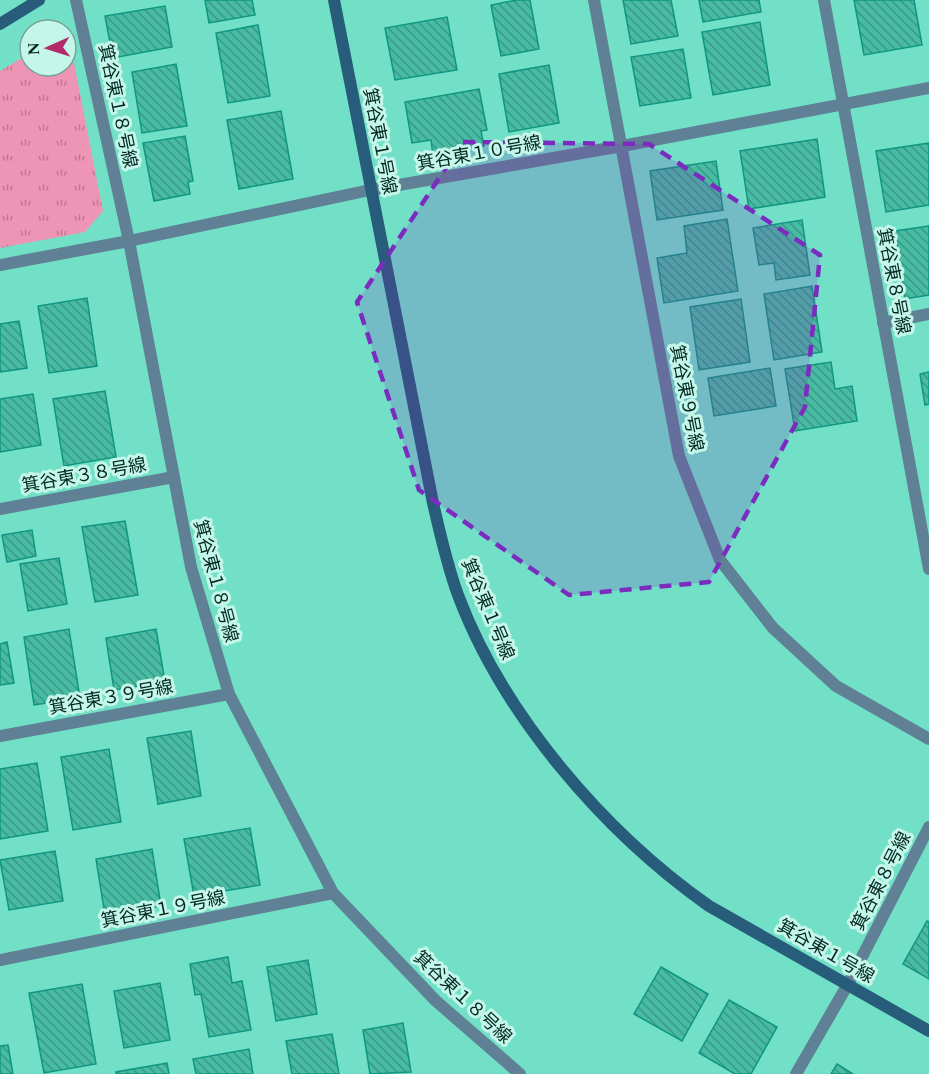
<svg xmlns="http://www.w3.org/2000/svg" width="929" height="1074" font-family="Spectral,'Noto Sans JP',serif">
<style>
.grass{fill:url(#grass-tufts)}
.building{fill:url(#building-back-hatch);stroke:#0f9680;stroke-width:1.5}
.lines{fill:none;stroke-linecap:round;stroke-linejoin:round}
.street{stroke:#5f8095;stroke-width:12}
.secondary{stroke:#275c7a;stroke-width:12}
.marked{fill:#7b2cbf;fill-opacity:0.2;stroke:#7b2cbf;stroke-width:4.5;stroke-dasharray:12 8;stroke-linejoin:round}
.labels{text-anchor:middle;stroke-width:6;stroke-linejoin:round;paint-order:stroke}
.street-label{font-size:18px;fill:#032821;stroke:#c4f6e9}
</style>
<defs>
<pattern id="grass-tufts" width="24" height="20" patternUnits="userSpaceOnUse" patternTransform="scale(1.5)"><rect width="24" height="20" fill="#ee94b4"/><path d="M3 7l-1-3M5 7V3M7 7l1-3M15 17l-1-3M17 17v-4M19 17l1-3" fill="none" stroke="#bf7992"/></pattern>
<pattern id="building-back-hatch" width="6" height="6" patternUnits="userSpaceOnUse" patternTransform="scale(1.5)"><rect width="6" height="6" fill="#48bba3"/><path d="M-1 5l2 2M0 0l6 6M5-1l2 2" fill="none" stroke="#3a9884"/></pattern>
</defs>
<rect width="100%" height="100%" fill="#71e0c7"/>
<path class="grass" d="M30 53V66H66V55L73 58 103 211 85 232 0 248V71Z"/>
<g class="building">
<path d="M205 0H252L255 15 209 23Z"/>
<path d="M517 0H530L539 49 501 56 491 5Z"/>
<path d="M623 0H671L678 36 631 44Z"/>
<path d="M699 0H759L761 12 703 22Z"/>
<path d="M854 0H914L922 45 864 55Z"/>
<path d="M165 6 172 47 113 58 105 16Z"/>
<path d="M447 17 457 70 395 80 385 28Z"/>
<path d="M760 22 770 85 713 95 702 32Z"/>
<path d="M258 25 270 96 228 103 216 33Z"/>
<path d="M683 49 691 98 640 106 631 57Z"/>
<path d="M176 64 187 126 142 133 132 72Z"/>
<path d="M549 65 559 123 509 132 499 74Z"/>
<path d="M479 89 487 130 481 131 484 146 433 155 431 140 412 143 405 102Z"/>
<path d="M281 111 293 179 239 189 227 120Z"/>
<path d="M185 136 193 181 188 182 190 194 154 201 143 143Z"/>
<path d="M817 139 825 197 749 209 740 151Z"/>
<path d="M929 143V205L886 212 876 151Z"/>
<path d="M716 161 723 210 657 220 650 171Z"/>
<path d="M727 219 738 291 664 303 657 258 687 253 684 226Z"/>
<path d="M802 220 810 275 776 280 774 263 759 265 753 228Z"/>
<path d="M929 226V295L905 299 895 231Z"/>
<path d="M812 286 822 352 774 360 764 294Z"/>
<path d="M87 298 97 366 49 373 38 306Z"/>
<path d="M741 299 750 362 699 370 690 307Z"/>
<path d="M19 321 27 368 0 372V324Z"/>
<path d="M831 362 835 389 852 386 857 421 795 431 785 369Z"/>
<path d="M770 368 776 406 714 416 708 378Z"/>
<path d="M929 372V404L925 405 920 374Z"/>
<path d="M105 391 116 457 64 466 53 399Z"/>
<path d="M33 394 41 445 0 452V399Z"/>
<path d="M125 521 138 595 95 602 82 527Z"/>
<path d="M32 530 36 556 7 562 2 535Z"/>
<path d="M59 558 67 604 28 611 20 564Z"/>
<path d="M69 629 80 698 34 705 24 637Z"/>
<path d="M156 629 165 682 114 690 106 638Z"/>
<path d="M7 642 14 683 0 685V644Z"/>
<path d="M191 731 201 796 158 804 147 738Z"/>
<path d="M109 749 121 822 73 830 61 757Z"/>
<path d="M37 763 48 831 0 839V769Z"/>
<path d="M250 828 260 885 194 896 184 839Z"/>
<path d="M152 849 161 906 105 915 96 859Z"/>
<path d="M55 851 63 901 9 910 0 860Z"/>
<path d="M927 921 929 922V979L903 964Z"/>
<path d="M228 957 232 983 242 981 251 1030 209 1037 201 994 195 995 190 964Z"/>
<path d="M308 960 317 1014 276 1021 267 967Z"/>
<path d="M661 967 708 994 682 1041 634 1014Z"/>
<path d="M160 983 170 1040 124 1048 114 991Z"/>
<path d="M82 984 96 1064 44 1073 29 993Z"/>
<path d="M729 1000 777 1027 751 1074H735L699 1053Z"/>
<path d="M403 1023 411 1072 370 1074 363 1030Z"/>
<path d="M332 1034 339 1074H292L286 1041Z"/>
<path d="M8 1045 13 1074H0V1046Z"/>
<path d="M249 1049 253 1074H196L193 1059Z"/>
<path d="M167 1063 169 1074H116V1072Z"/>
<path d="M837 1064 853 1074H831Z"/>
</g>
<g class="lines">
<g class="street">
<path d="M76 0 129 241 191 567 229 694 333 893 436 1001 520 1074"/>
<path d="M594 0 679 456 720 560 773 628 836 686 929 739"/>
<path d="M824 0 929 569"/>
<path d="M0 265 129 241 370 190 622 146 929 88"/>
<path d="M883 323 929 314"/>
<path d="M0 509 174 477"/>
<path d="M0 736 229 694"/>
<path d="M0 960 333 893"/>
<path d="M796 1074 848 984 929 827"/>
</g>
<g class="secondary">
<path d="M334 0 433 503C440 533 447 565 458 595 503 715 604 832 709 906L929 1031"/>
<path d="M0 24 39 0"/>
</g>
</g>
<path class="marked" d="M463 142 649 144 820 255 805 407 709 582 569 595 419 490 357 302Z"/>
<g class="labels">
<g class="street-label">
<text transform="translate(118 106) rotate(78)" y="6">箕谷東１８号線</text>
<text transform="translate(380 141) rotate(79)" y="6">箕谷東１号線</text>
<text transform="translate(479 153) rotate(-10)" y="6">箕谷東１０号線</text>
<text transform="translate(894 281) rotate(79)" y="6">箕谷東８号線</text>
<text transform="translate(687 398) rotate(79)" y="6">箕谷東９号線</text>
<text transform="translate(84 475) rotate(-10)" y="6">箕谷東３８号線</text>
<text transform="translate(216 581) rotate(75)" y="6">箕谷東１８号線</text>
<text transform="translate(488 609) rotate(67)" y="6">箕谷東１号線</text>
<text transform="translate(111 697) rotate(-10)" y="6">箕谷東３９号線</text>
<text transform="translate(881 881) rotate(-63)" y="6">箕谷東８号線</text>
<text transform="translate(163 909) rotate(-11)" y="6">箕谷東１９号線</text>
<text transform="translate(826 951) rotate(30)" y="6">箕谷東１号線</text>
<text transform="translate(463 997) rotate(43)" y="6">箕谷東１８号線</text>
</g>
</g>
<g transform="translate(48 48) rotate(267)"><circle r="28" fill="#c4f6e9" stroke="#77a499" stroke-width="1.5"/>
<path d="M0-4.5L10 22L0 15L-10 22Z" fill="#b32b6b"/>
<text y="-9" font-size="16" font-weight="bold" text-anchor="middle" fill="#032821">N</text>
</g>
</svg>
